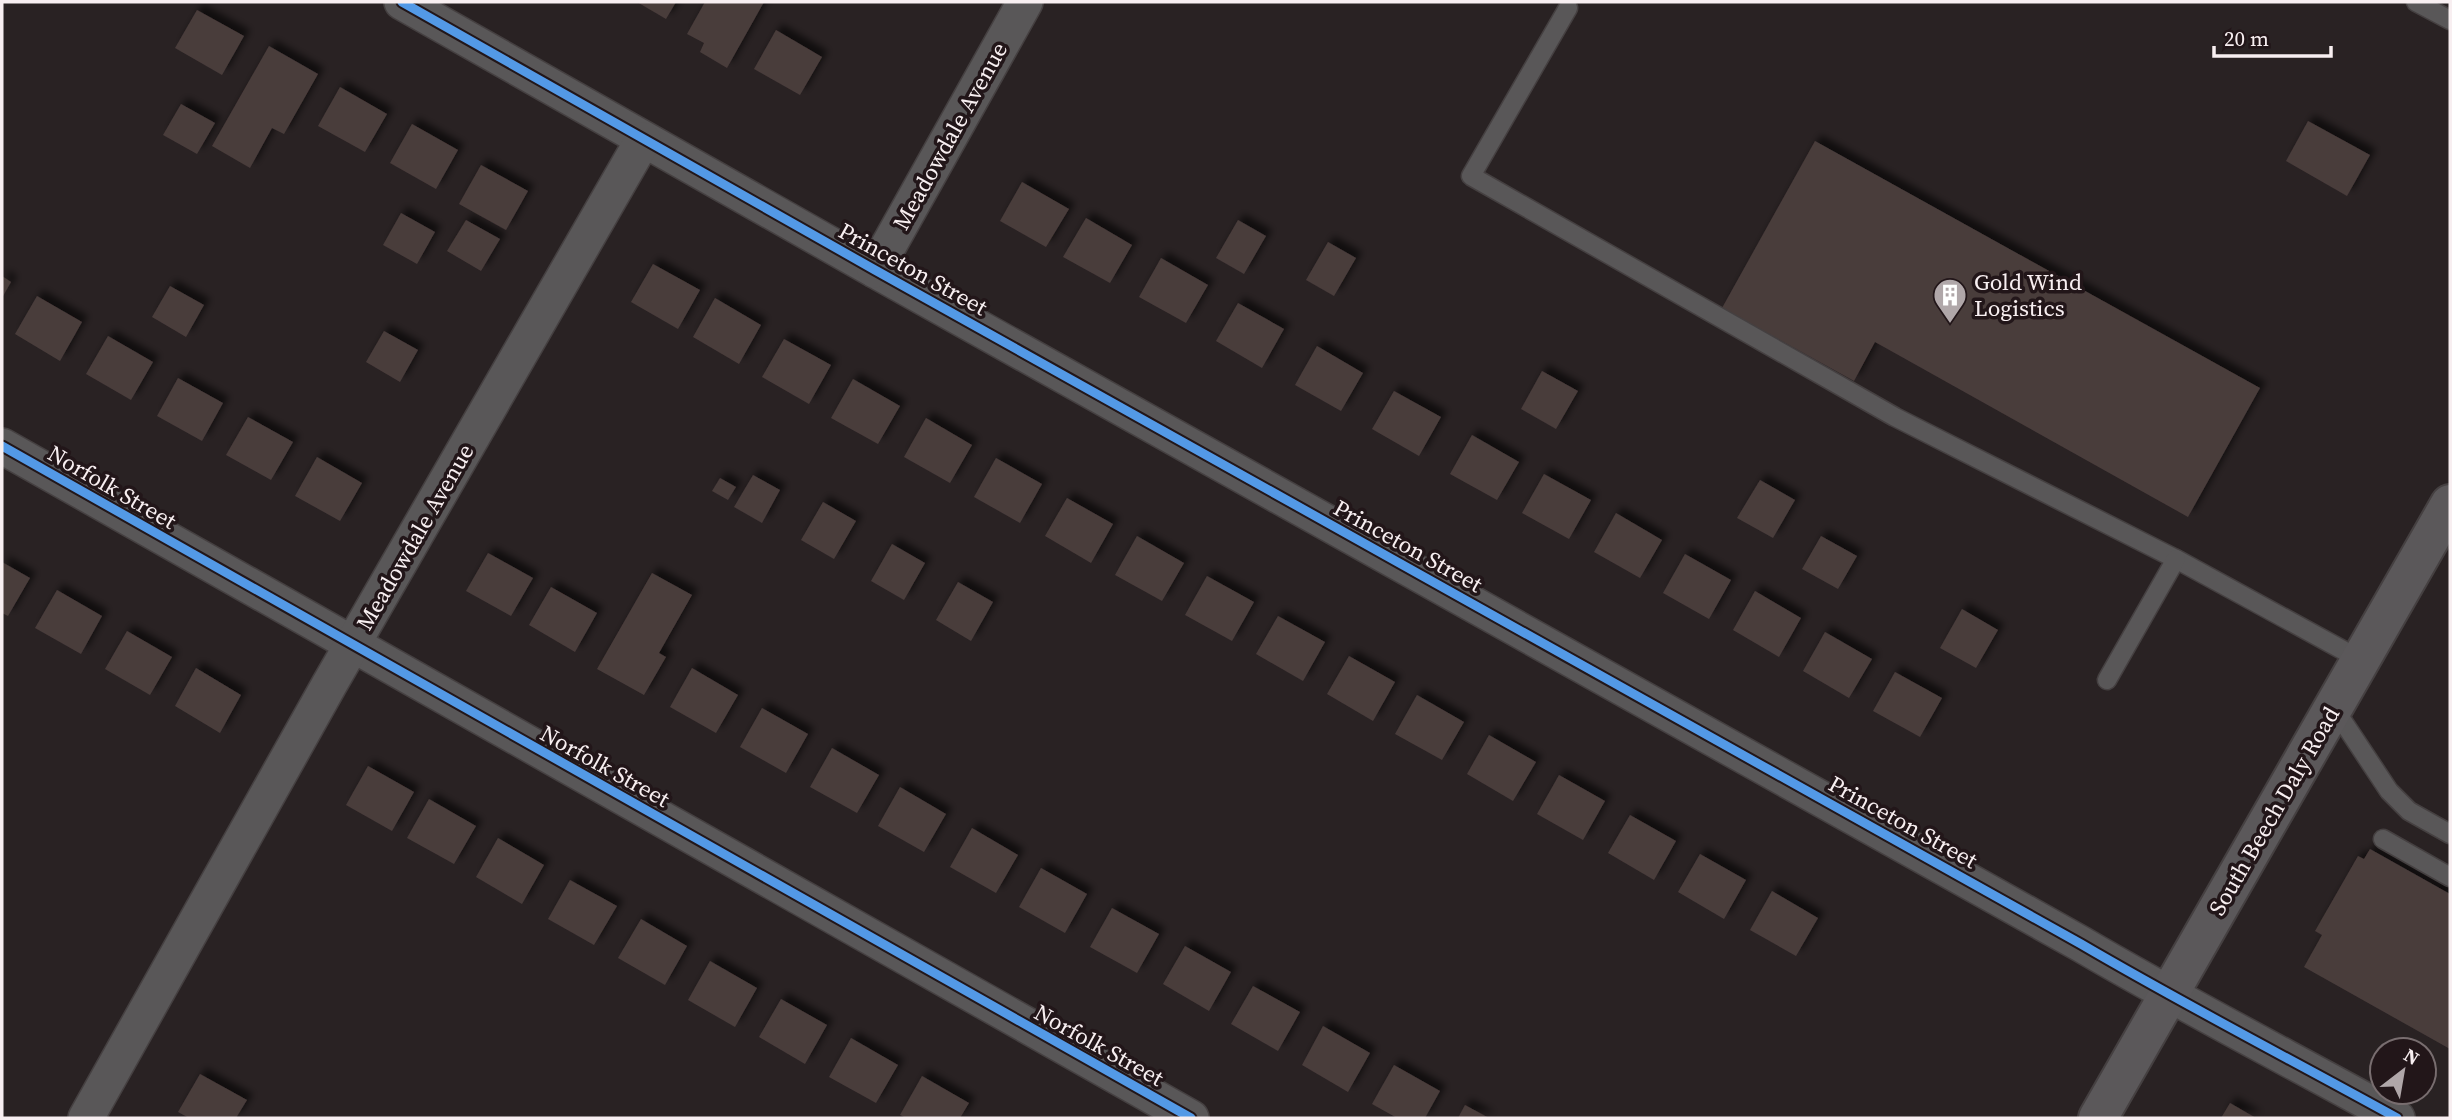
<svg xmlns="http://www.w3.org/2000/svg" width="2452" height="1120" font-family="'Source Serif 4',serif">
<style>
.building{fill:#493c3b;filter:url(#shadow)}
.lines{fill:none;stroke-linecap:round;stroke-linejoin:round}
.lane-casing{stroke:#454041;stroke-width:21}
.street-casing{stroke:#454041;stroke-width:38}
.secondary-casing{stroke:#454041;stroke-width:42}
.lane{stroke:#595758;stroke-width:18}
.street{stroke:#595758;stroke-width:35}
.secondary{stroke:#5b585a;stroke-width:38}
.cycleway-casing{stroke:#221619;stroke-width:13}
.cycleway{stroke:#5399e6;stroke-width:9}
.labels{text-anchor:middle;stroke-width:7;stroke-linejoin:round;paint-order:stroke}
.street-label{font-size:23px;fill:#f8eff1;stroke:#221619}
.poi-label{font-size:23px;fill:#f8eff1;stroke:#221619;text-anchor:start}
</style>
<defs>
<filter id="shadow"><feDropShadow dx="6" dy="-6" stdDeviation="3.5" flood-color="#0009"/></filter>
</defs>
<rect width="100%" height="100%" fill="#292223"/>
<g class="building">
<path d="M637 2H676L666 19Z"/>
<path d="M705 2H764L727 68 700 52 704 43 687 34Z"/>
<path d="M197 10 244 36 222 75 175 48Z"/>
<path d="M776 30 822 57 800 95 754 69Z"/>
<path d="M269 46 318 74 284 134 272 128 250 168 212 146Z"/>
<path d="M340 87 387 114 365 152 318 126Z"/>
<path d="M181 104 215 123 197 154 163 135Z"/>
<path d="M2308 121 2370 155 2347 196 2286 161Z"/>
<path d="M412 124 458 150 436 189 390 163Z"/>
<path d="M1815 141 2260 388 2188 517 1875 342 1854 381 1722 308Z"/>
<path d="M481 165 528 191 506 230 459 204Z"/>
<path d="M1022 182 1069 209 1046 247 1000 221Z"/>
<path d="M401 213 435 232 417 264 383 245Z"/>
<path d="M1086 218 1132 245 1110 283 1063 257Z"/>
<path d="M466 220 500 239 481 271 447 251Z"/>
<path d="M1238 220 1266 236 1244 274 1216 258Z"/>
<path d="M1328 242 1356 258 1334 296 1306 280Z"/>
<path d="M1161 258 1208 285 1186 323 1139 297Z"/>
<path d="M653 264 700 290 678 329 631 302Z"/>
<path d="M2 276 11 282 2 298Z"/>
<path d="M170 286 204 305 186 337 152 317Z"/>
<path d="M37 296 82 322 60 361 15 334Z"/>
<path d="M715 298 761 325 739 364 693 337Z"/>
<path d="M1238 303 1284 329 1262 368 1216 341Z"/>
<path d="M384 331 418 350 400 382 366 362Z"/>
<path d="M108 336 153 362 131 400 86 374Z"/>
<path d="M784 339 831 365 809 404 762 377Z"/>
<path d="M1317 346 1363 373 1341 411 1295 385Z"/>
<path d="M1542 371 1578 391 1556 429 1521 409Z"/>
<path d="M178 378 223 403 202 441 157 416Z"/>
<path d="M853 379 900 406 878 444 831 418Z"/>
<path d="M1394 391 1441 417 1419 456 1372 429Z"/>
<path d="M248 417 293 442 271 480 226 455Z"/>
<path d="M926 418 972 445 950 483 904 457Z"/>
<path d="M1472 435 1519 462 1497 500 1450 474Z"/>
<path d="M317 457 362 483 340 521 295 496Z"/>
<path d="M996 458 1042 484 1020 523 974 497Z"/>
<path d="M1544 474 1591 500 1569 539 1522 513Z"/>
<path d="M753 475 780 490 762 523 734 507Z"/>
<path d="M720 478 736 487 728 500 712 491Z"/>
<path d="M1760 480 1795 500 1773 538 1737 518Z"/>
<path d="M1067 498 1113 524 1091 563 1045 536Z"/>
<path d="M823 502 856 521 834 559 801 540Z"/>
<path d="M1616 513 1662 540 1640 578 1594 552Z"/>
<path d="M1137 536 1184 563 1162 601 1115 575Z"/>
<path d="M1821 536 1857 556 1838 589 1802 569Z"/>
<path d="M892 544 925 563 904 600 871 581Z"/>
<path d="M488 553 533 578 511 616 466 591Z"/>
<path d="M1685 554 1731 580 1709 619 1663 593Z"/>
<path d="M2 562 30 578 8 616 2 613Z"/>
<path d="M652 573 692 595 659 653 666 657 644 695 597 669Z"/>
<path d="M1207 576 1254 602 1232 641 1185 615Z"/>
<path d="M958 582 993 602 971 641 936 620Z"/>
<path d="M551 587 597 613 575 652 529 625Z"/>
<path d="M57 590 102 616 81 654 35 628Z"/>
<path d="M1755 591 1801 618 1779 657 1733 630Z"/>
<path d="M1962 609 1998 630 1976 668 1940 648Z"/>
<path d="M1278 616 1325 642 1303 681 1256 654Z"/>
<path d="M127 631 172 657 150 695 105 669Z"/>
<path d="M1825 632 1872 659 1849 698 1803 671Z"/>
<path d="M1349 656 1395 682 1373 721 1327 694Z"/>
<path d="M196 668 241 695 220 733 175 706Z"/>
<path d="M692 668 738 695 716 733 670 707Z"/>
<path d="M1895 672 1942 698 1920 737 1873 711Z"/>
<path d="M1417 695 1464 722 1442 760 1395 734Z"/>
<path d="M762 708 808 734 786 773 740 747Z"/>
<path d="M1489 735 1536 762 1513 801 1467 774Z"/>
<path d="M832 748 879 775 857 813 810 787Z"/>
<path d="M368 766 414 792 392 831 346 805Z"/>
<path d="M1559 775 1605 801 1583 840 1537 814Z"/>
<path d="M900 787 946 814 924 852 878 826Z"/>
<path d="M429 799 476 826 454 864 407 838Z"/>
<path d="M1630 815 1676 841 1654 880 1608 853Z"/>
<path d="M972 828 1018 855 996 893 950 867Z"/>
<path d="M498 838 544 865 522 904 476 877Z"/>
<path d="M2370 849 2450 894V1049L2304 967 2322 935 2315 931 2358 856 2364 859Z"/>
<path d="M1700 854 1746 880 1724 919 1678 892Z"/>
<path d="M1041 868 1087 894 1065 933 1019 907Z"/>
<path d="M570 880 617 906 594 945 548 919Z"/>
<path d="M1772 891 1818 918 1796 956 1750 930Z"/>
<path d="M1112 908 1159 934 1137 973 1090 947Z"/>
<path d="M641 919 687 946 665 985 618 958Z"/>
<path d="M1185 946 1231 972 1209 1011 1163 984Z"/>
<path d="M710 961 757 988 735 1027 688 1000Z"/>
<path d="M1253 986 1300 1012 1278 1051 1231 1024Z"/>
<path d="M781 999 827 1025 805 1064 759 1037Z"/>
<path d="M1323 1026 1370 1053 1348 1092 1302 1065Z"/>
<path d="M851 1038 898 1065 876 1103 829 1077Z"/>
<path d="M1394 1065 1440 1091 1425 1118H1397L1372 1104Z"/>
<path d="M200 1074 247 1100 236 1118H189L178 1112Z"/>
<path d="M922 1076 969 1103 960 1118H906L900 1115Z"/>
<path d="M2230 1103 2256 1118H2221Z"/>
<path d="M1465 1105 1489 1118H1458Z"/>
</g>
<g class="lines">
<defs>
<g id="lane">
<path d="M2416 2 2450 20"/>
<path d="M1568 8 1471 176 1895 417 2176 559 2361 660"/>
<path d="M2107 680 2176 559"/>
<path d="M2334 708 2389 791 2409 811 2450 834"/>
<path d="M2383 839 2450 877"/>
</g>
<g id="street">
<path d="M402 2 875 270 2081 944C2185 1005 2292 1060 2397 1118"/>
<path d="M875 270 1025 2"/>
<path d="M2 446 1191 1118"/>
<path d="M86 1118 329 685 643 140"/>
</g>
<path id="secondary" d="M2098 1118 2450 504"/>
</defs>
<use href="#lane" class="lane-casing"/>
<use href="#street" class="street-casing"/>
<use href="#secondary" class="secondary-casing"/>
<use href="#lane" class="lane"/>
<use href="#street" class="street"/>
<use href="#secondary" class="secondary"/>
<defs>
<g id="cycleway">
<path d="M402 2 875 270 2081 944C2185 1005 2292 1060 2397 1118"/>
<path d="M2 446 1191 1118"/>
</g>
</defs>
<use href="#cycleway" class="cycleway-casing"/>
<use href="#cycleway" class="cycleway"/>
</g>
<defs>
<symbol id="building-pin" viewBox="-11 -11 22 30"><path d="M0 17L-7.5 6A9.5 9.5 0 1 1 7.5 6Z" fill="#b0a7a9" stroke="#221619"/><path d="M-4-6H4V6H1V3H-1V6H-4ZM-2.5-4.3h1.7v1.8h-1.7ZM.8-4.3h1.7v1.8H.8ZM-2.5-1h1.7V.8h-1.7ZM.8-1h1.7V.8H.8Z" fill="#fff"/></symbol>
</defs>
<g fill-rule="evenodd">
<use href="#building-pin" x="1931" y="276" width="38" height="52"/>
</g>
<g class="labels">
<g class="street-label">
<text transform="translate(950 136) rotate(-61)" y="8">Meadowdale Avenue</text>
<text transform="translate(913 269) rotate(29)" y="8">Princeton Street</text>
<text transform="translate(112 487) rotate(30)" y="8">Norfolk Street</text>
<text transform="translate(415 537) rotate(-60)" y="8">Meadowdale Avenue</text>
<text transform="translate(1408 546) rotate(29)" y="8">Princeton Street</text>
<text transform="translate(605 766) rotate(29)" y="8">Norfolk Street</text>
<text transform="translate(2274 811) rotate(-60)" y="8">South Beech Daly Road</text>
<text transform="translate(1903 822) rotate(29)" y="8">Princeton Street</text>
<text transform="translate(1099 1045) rotate(29)" y="8">Norfolk Street</text>
</g>
<g class="poi-label">
<text x="1974" y="290">Gold Wind<tspan x="1974" dy="26">Logistics</tspan></text>
</g>
</g>
<rect width="2452" height="1120" fill="none" stroke="#f8eff1" stroke-width="7"/>
<g transform="translate(2403 1071) rotate(31)"><circle r="33" fill="#221619" stroke="#786d6f" stroke-width="2"/>
<path d="M0-5L12 26L0 18L-12 26Z" fill="#b0a7a9"/>
<text y="-10" font-size="19" font-weight="bold" text-anchor="middle" fill="#f8eff1">N</text>
</g>
<path d="M2214 46v10h117v-10" fill="none" stroke="#f8eff1" stroke-width="3.5"/>
<text x="2224" y="46" font-size="21" fill="#f8eff1" stroke="#221619" stroke-width="5" paint-order="stroke">20 m</text>
</svg>
